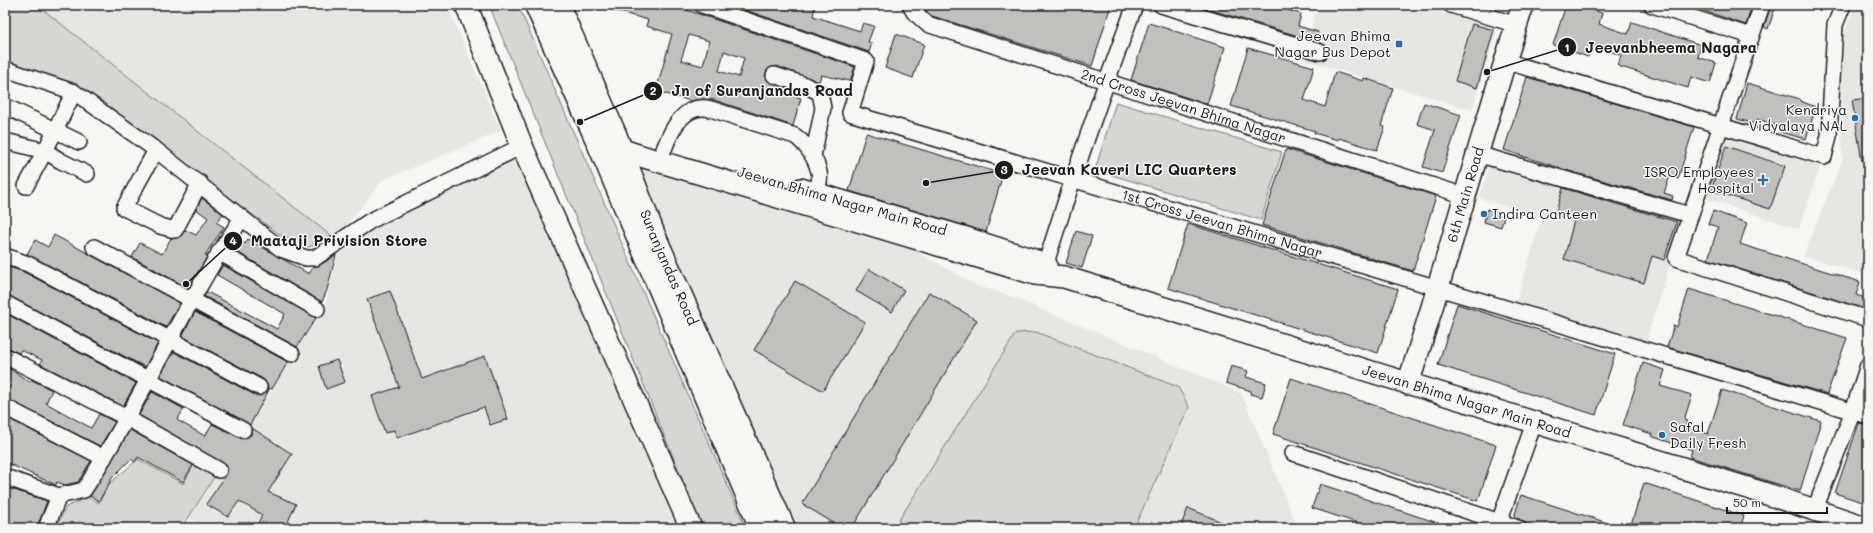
<svg xmlns="http://www.w3.org/2000/svg" width="1873" height="533" font-family="Mali,sans-serif">
<style>
.built{fill:#e6e6e2}
.green{fill:#d6d6d2;stroke:#797977}
.building{fill:#c0c0bd;stroke:#1c1c1c;fill-rule:evenodd}
.lines{fill:none;stroke-linecap:round;stroke-linejoin:round}
.street-casing{stroke:#1c1c1c;stroke-width:18}
.secondary-casing{stroke:#1c1c1c;stroke-width:24}
.primary-casing{stroke:#1c1c1c;stroke-width:25}
.street{stroke:#f6f6f2;stroke-width:15}
.secondary{stroke:#f6f6f2;stroke-width:21}
.primary{stroke:#f6f6f2;stroke-width:22}
.poi-dot{fill:#1f6fb2;stroke:#f6f6f2;stroke-width:1.5}
.labels{text-anchor:middle;stroke-width:3;stroke-linejoin:round;paint-order:stroke}
.poi-label{font-size:14px;fill:#1c1c1c;stroke:#f6f6f2;text-anchor:end}
.street-label{font-size:14px;fill:#1c1c1c;stroke:#f6f6f2}
.leader{fill:none;stroke:#1c1c1c;stroke-width:1.5}
.callout-dot{fill:#1c1c1c;stroke:#f6f6f2;stroke-width:1.5}
.mark-label{font-size:12px;text-anchor:middle;font-weight:bold;fill:#fff}
.callout-label{font-size:15px;text-anchor:middle;font-weight:bold;fill:#1c1c1c;stroke:#f6f6f2;stroke-width:3;stroke-linejoin:round;paint-order:stroke}
</style>
<rect width="100%" height="100%" fill="#f6f6f2"/>
<filter id="ink" filterUnits="userSpaceOnUse"><feTurbulence type="fractalNoise" baseFrequency=".025" numOctaves="2"/><feDisplacementMap in="SourceGraphic" scale="8" xChannelSelector="R" yChannelSelector="G"/><feConvolveMatrix kernelMatrix="1 2 1 2 8 2 1 2 1" color-interpolation-filters="sRGB"/></filter>
<g filter="url(#ink)">
<g class="built">
<path d="M37 5H447L501 131 383 180 335 239Z"/>
<path d="M1318 5H1419L1497 29 1472 110 1302 59Z"/>
<path d="M1855 5H1868V275L1803 256 1842 161 1841 76 1845 32Z"/>
<path d="M1727 132 1821 163 1799 229 1705 198Z"/>
<path d="M1494 150 1687 210 1646 342 1516 302 1542 218 1479 198Z"/>
<path d="M515 159 677 528H207L188 518 230 457 301 343 325 307 338 254 374 226Z"/>
<path d="M643 165 914 250 978 286 1008 295 1241 393 1298 528H795L638 171Z"/>
</g>
<g class="green">
<path d="M5 5H37L335 239 308 247 279 234 74 84 5 62Z"/>
<path d="M489 5H518L746 528H702Z"/>
<path d="M1116 102 1282 152 1261 220 1095 170Z"/>
<path d="M1036 332 1178 387 1189 407 1134 528H894L1016 333Z"/>
<path d="M138 459 183 484 195 463 215 476 182 528H70L58 523 66 507 88 497 99 503 108 485Z"/>
</g>
<g class="building">
<path d="M605 5H672L855 67 850 81 821 75 819 82 777 66 768 69 765 76 768 81 782 87 780 92 801 98 793 126 714 100 703 99 691 101 656 91 672 34 646 26 648 20 605 8ZM689 35 709 41 703 66 681 60ZM724 51 744 58 739 77 719 71Z"/>
<path d="M730 5H815L813 16 860 31 863 23 874 26 868 42 872 43 869 52Z"/>
<path d="M928 5H1111L1092 66 932 16 926 11Z"/>
<path d="M1202 5H1271L1301 14 1298 26 1318 32 1315 41 1201 7Z"/>
<path d="M1566 5H1577L1602 13 1599 24 1628 34 1632 22 1701 45 1698 57 1716 63 1710 83 1691 77 1688 88 1618 66 1621 55 1592 45 1588 57 1553 45Z"/>
<path d="M1687 5H1752L1746 25Z"/>
<path d="M1771 5H1776L1768 29 1764 27Z"/>
<path d="M1149 23 1225 47 1207 104 1131 80Z"/>
<path d="M1472 24 1494 30 1477 88 1455 81Z"/>
<path d="M896 34 924 44 913 78 885 68Z"/>
<path d="M1248 48 1314 67 1304 100 1325 107 1335 72 1363 81 1364 78 1393 88 1381 126 1385 127 1377 150 1339 138 1338 140 1314 133 1315 131 1231 106Z"/>
<path d="M1527 77 1694 127 1678 179 1670 176 1664 193 1673 196 1672 200 1569 171 1504 150Z"/>
<path d="M1747 83 1800 99V101L1816 107 1806 139 1780 132 1782 127 1757 119 1756 124 1737 119Z"/>
<path d="M1868 98V160L1862 161 1852 100Z"/>
<path d="M1424 103 1461 115 1442 173 1423 167 1435 130 1417 124Z"/>
<path d="M866 133 1003 174 986 232 849 191Z"/>
<path d="M1726 146 1785 166 1770 209 1711 190Z"/>
<path d="M1286 149 1436 196 1413 271 1262 225Z"/>
<path d="M1563 188 1677 222 1664 260 1652 256 1644 283 1564 259 1574 220 1555 215Z"/>
<path d="M202 198 223 214 216 222 224 227 205 255 209 254 188 288 132 257 140 243 162 254 171 238 180 237 185 230 196 235 208 218 196 209Z"/>
<path d="M1487 209 1505 213 1501 227 1484 222Z"/>
<path d="M1713 211 1747 223 1740 244 1860 282 1856 295 1868 299V310L1708 259 1718 227 1708 224Z"/>
<path d="M1188 224 1398 289 1378 353 1168 288Z"/>
<path d="M1076 231 1092 236 1082 268 1066 263Z"/>
<path d="M54 235 180 303 166 327 27 254 35 240 48 247Z"/>
<path d="M248 239 309 274 313 267 320 265 336 255 327 290 322 302 232 249 238 240 245 244Z"/>
<path d="M223 265 316 318 297 347 204 296 207 292 277 329 285 314 217 275Z"/>
<path d="M5 266 24 272 158 343 145 367 5 294Z"/>
<path d="M869 269 904 290 892 312 856 291Z"/>
<path d="M795 281 865 322 823 391 754 350Z"/>
<path d="M1689 289 1847 338 1827 394 1667 347 1674 325 1677 327Z"/>
<path d="M390 291 422 379 485 356 508 419 490 425 484 407 397 438 394 430 385 433 372 396 399 387 367 299Z"/>
<path d="M929 292 977 320 852 528H842L802 504Z"/>
<path d="M1457 304 1615 354 1596 415 1438 365Z"/>
<path d="M195 312 288 362 272 389 270 388 250 425 160 376 174 352 255 395 260 396 267 392 268 386 263 379 182 336Z"/>
<path d="M5 313 136 383 123 406 40 364 42 360 21 350 19 353 5 347Z"/>
<path d="M337 360 345 382 326 389 319 366Z"/>
<path d="M1643 363 1665 370 1660 386 1692 395 1684 420 1687 421 1685 427 1708 434 1722 390 1821 421 1800 491 1690 457 1692 450 1651 436 1652 434 1623 425Z"/>
<path d="M5 366 30 382 32 380 52 390 46 403 91 428 99 414 115 422 100 446 5 398Z"/>
<path d="M1231 366 1248 371 1246 377 1266 383 1262 397 1250 394 1251 391 1226 383Z"/>
<path d="M1291 378 1496 445 1478 501 1273 434Z"/>
<path d="M152 392 184 409 177 420 205 436 212 424 243 439 251 435 252 428 292 454 268 492 296 504 285 528H256L262 515 239 501 228 517 206 504 227 474V466L139 415Z"/>
<path d="M5 417 91 461 78 482 65 485 57 482 56 485 5 462Z"/>
<path d="M1859 423 1868 425V504L1835 493Z"/>
<path d="M130 430 193 465 183 482 138 457 135 462 131 459 112 478 99 501 90 496Z"/>
<path d="M1644 483 1744 516 1740 528H1630Z"/>
<path d="M1320 484 1447 526 1446 528H1373L1312 508Z"/>
<path d="M5 487 47 501 37 528H5Z"/>
<path d="M1521 495 1617 526 1616 528H1537L1526 525 1521 520 1514 517Z"/>
<path d="M1188 508 1236 528H1180Z"/>
</g>
<g class="lines">
<defs>
<g id="street">
<path id="s1" d="M702 5 866 61 850 113 1868 416"/>
<path id="s2" d="M910 5 914 12 927 24 1465 196"/>
<path d="M1161 5 1320 52"/>
<path d="M1451 5 1517 25"/>
<path d="M1652 5 1751 36"/>
<path d="M1762 5 1676 258 1868 319"/>
<path d="M1505 61 1824 157 1829 136 1835 25 1843 5"/>
<path d="M5 69 74 92 156 150 281 249 306 258H315L370 221 522 146"/>
<path d="M774 75 805 85 820 93 823 108 813 156"/>
<path d="M5 106 79 142"/>
<path d="M5 141 45 151 74 92"/>
<path d="M664 149C672 128 685 102 711 109L795 136C806 144 816 158 819 172 821 178 818 187 817 194"/>
<path d="M156 150 124 208 160 226 175 230 200 183"/>
<path d="M1477 154 1690 215"/>
<path d="M26 186 45 151 61 161 87 174"/>
<path d="M94 247 292 354"/>
<path d="M219 252 317 309"/>
<path d="M5 256 28 264 259 387"/>
<path d="M1042 272 1046 263C1073 176 1103 90 1135 5"/>
<path d="M5 303 243 430"/>
<path d="M5 356 127 418 219 470"/>
<path d="M5 407 104 458"/>
<path d="M1293 453 1518 528"/>
<path d="M5 477 59 496 84 490C141 402 183 305 242 218"/>
<path d="M1815 509 1853 411 1868 365"/>
<path d="M46 528 59 496"/>
<path d="M1497 528 1534 423"/>
</g>
<g id="secondary">
<path d="M466 5 522 146 691 528"/>
<path id="s3" d="M607 150 619 149 641 156 1035 274 1064 277 1770 495 1868 528"/>
<path d="M801 189 963 237 1046 264"/>
<path id="s4" d="M1408 384C1449 258 1482 130 1523 5"/>
</g>
<g id="primary">
<path d="M536 5 596 138 761 528"/>
<path id="s5" d="M558 5 615 134 654 235 784 528"/>
</g>
</defs>
<use href="#street" class="street-casing"/>
<use href="#secondary" class="secondary-casing"/>
<use href="#primary" class="primary-casing"/>
<use href="#street" class="street"/>
<use href="#secondary" class="secondary"/>
<use href="#primary" class="primary"/>
</g>
</g>
<g class="poi-dot">
<rect x="1395" y="40" width="8" height="8" rx="2"/>
<circle cx="1855" cy="118" r="4"/>
<path d="M1761 174h4v4h4v4h-4v4h-4v-4h-4v-4h4z"/>
<circle cx="1484" cy="214" r="4"/>
<circle cx="1662" cy="435" r="4"/>
</g>
<g class="labels">
<g class="poi-label">
<text x="1391" y="41">Jeevan Bhima<tspan x="1391" dy="16">Nagar Bus Depot</tspan></text>
<text x="1847" y="115">Kendriya<tspan x="1847" dy="16">Vidyalaya NAL</tspan></text>
<text x="1754" y="177">ISRO Employees<tspan x="1754" dy="16">Hospital</tspan></text>
<text x="1492" y="219" text-anchor="start">Indira Canteen</text>
<text x="1670" y="432" text-anchor="start">Safal<tspan x="1670" dy="16">Daily Fresh</tspan></text>
</g>
<g class="street-label">
<text dy="5" stroke="none"><textPath href="#s2" startOffset="295">2nd Cross Jeevan Bhima Nagar</textPath></text>
<text dy="5" stroke="none"><textPath href="#s4" startOffset="198">6th Main Road</textPath></text>
<text transform="translate(842 201) rotate(16)" y="5">Jeevan Bhima Nagar Main Road</text>
<text dy="5" stroke="none"><textPath href="#s1" startOffset="616">1st Cross Jeevan Bhima Nagar</textPath></text>
<text dy="5" stroke="none"><textPath href="#s5" startOffset="285">Suranjandas Road</textPath></text>
<text dy="5" stroke="none"><textPath href="#s3" startOffset="897">Jeevan Bhima Nagar Main Road</textPath></text>
</g>
</g>
<path class="leader" d="M1487 72L1567 47M580 122L653 91M926 183L1004 170M186 284L233 241"/>
<g class="callout-dot">
<circle cx="1487" cy="72" r="4"/>
<circle cx="580" cy="122" r="4"/>
<circle cx="926" cy="183" r="4"/>
<circle cx="186" cy="284" r="4"/>
<circle cx="1567" cy="47" r="10"/>
<circle cx="653" cy="91" r="10"/>
<circle cx="1004" cy="170" r="10"/>
<circle cx="233" cy="241" r="10"/>
</g>
<g class="mark-label">
<text x="1567" y="52">1</text>
<text x="653" y="95">2</text>
<text x="1004" y="174">3</text>
<text x="233" y="245">4</text>
</g>
<g class="callout-label">
<text x="1671" y="53">Jeevanbheema Nagara</text>
<text x="762" y="96">Jn of Suranjandas Road</text>
<text x="1129" y="175">Jeevan Kaveri LIC Quarters</text>
<text x="339" y="246">Maataji Privision Store</text>
</g>
<rect width="1873" height="533" fill="none" stroke="#f6f6f2" stroke-width="20"/>
<rect x="10" y="10" width="1853" height="513" fill="none" stroke="#1c1c1c" stroke-width="1.5" filter="url(#ink)"/>
<path d="M1727 507v6h100v-6" fill="none" stroke="#1c1c1c" stroke-width="2"/>
<text x="1733" y="507" font-size="12" fill="#1c1c1c" stroke="#f6f6f2" stroke-width="3" paint-order="stroke">50 m</text>
</svg>
